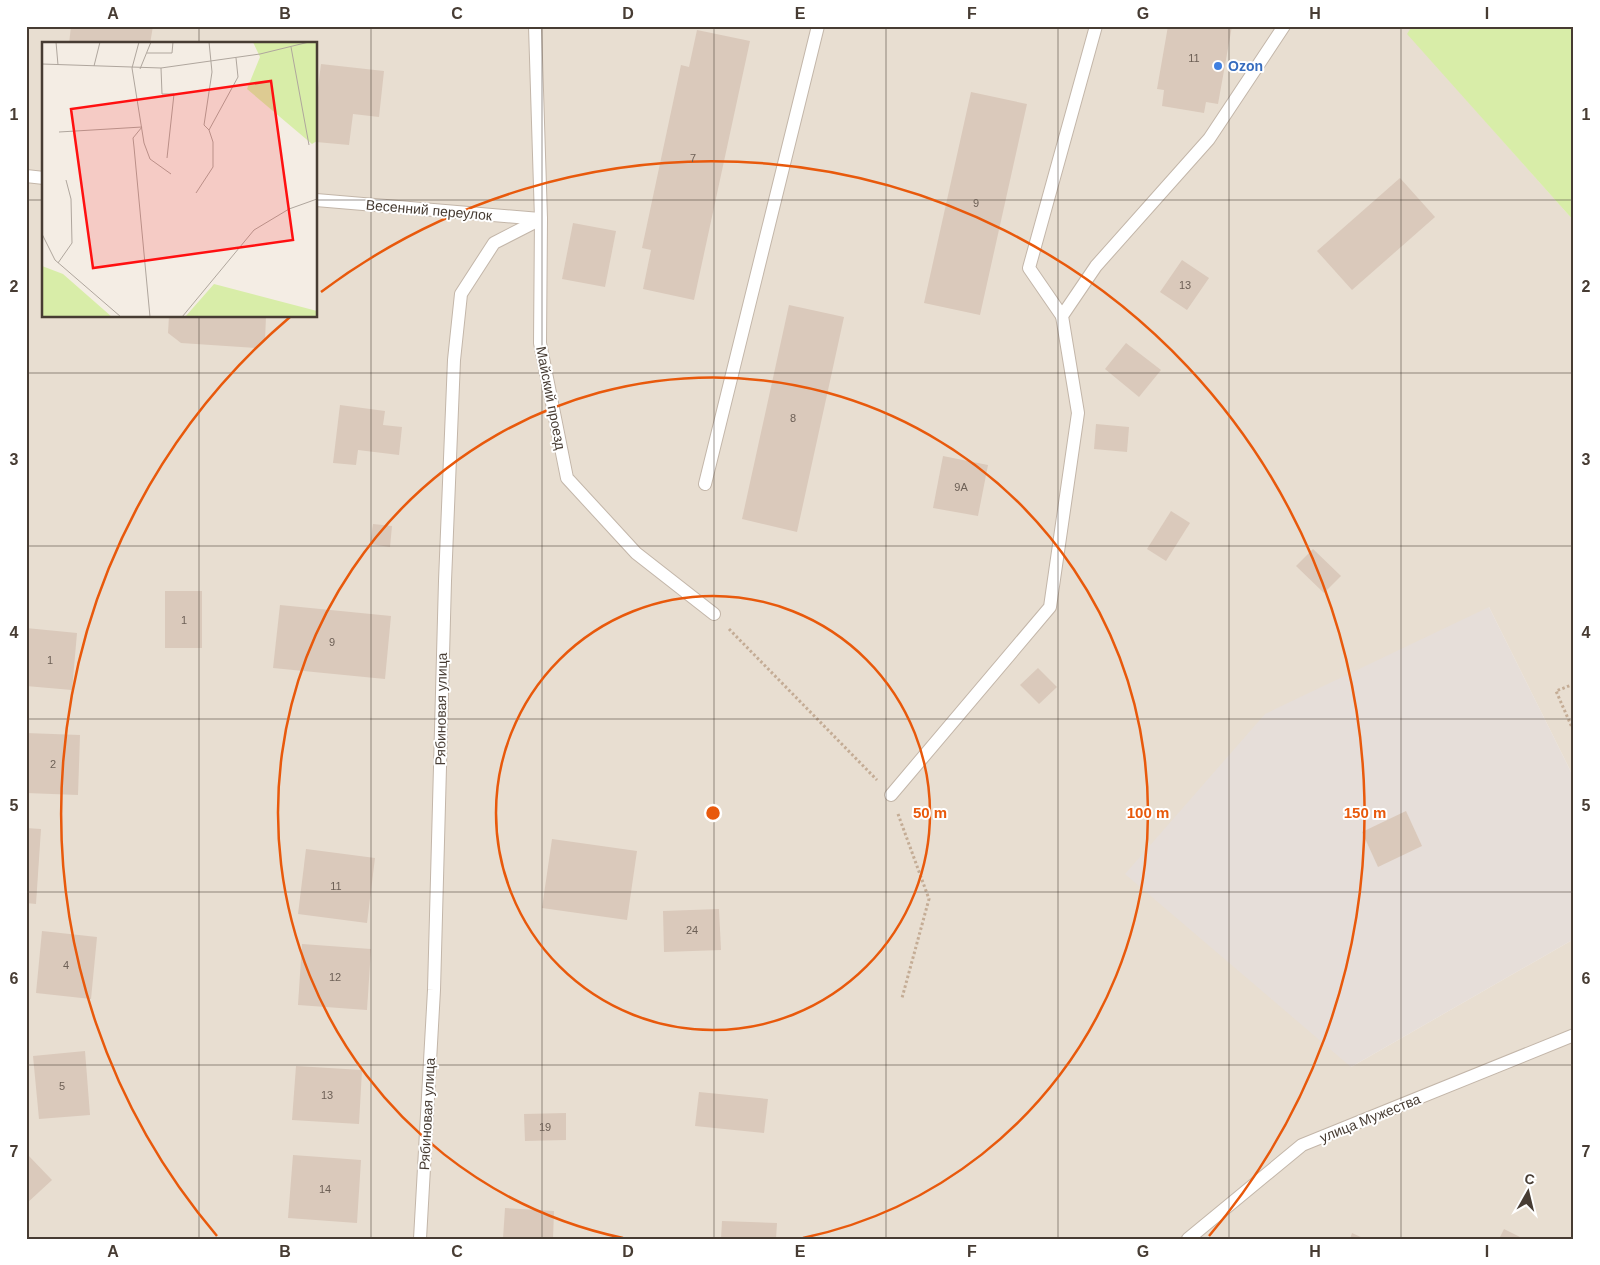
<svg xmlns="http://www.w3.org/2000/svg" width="1600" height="1265" font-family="Arial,sans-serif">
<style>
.residential{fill:#e8ded1;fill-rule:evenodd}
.industrial{fill:#e6ded9}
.green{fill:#d8eda8}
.building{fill:#dac9bb}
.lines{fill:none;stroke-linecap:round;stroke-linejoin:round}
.service-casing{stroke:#c3b6a9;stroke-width:14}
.path{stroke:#c4ac95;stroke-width:3;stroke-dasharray:2.5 2.5;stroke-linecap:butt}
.service{stroke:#fff;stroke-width:12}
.grid{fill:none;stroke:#473c33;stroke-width:1;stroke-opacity:0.55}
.ring{fill:none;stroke:#e8590c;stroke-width:2.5}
.shop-dot{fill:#3f7fe0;stroke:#fff;stroke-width:2}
.labels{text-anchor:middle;stroke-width:4;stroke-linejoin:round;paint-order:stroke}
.number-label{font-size:11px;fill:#6c5f55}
.shop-label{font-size:14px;font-weight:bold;fill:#366cbe;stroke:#fff;text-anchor:start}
.street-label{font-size:14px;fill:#473c33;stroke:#fff}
.inset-road{fill:none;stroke:#afa69d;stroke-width:1}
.view{fill:#ff1011;fill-opacity:0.15;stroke:#ff1011;stroke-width:2.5}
.inset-edge{fill:none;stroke:#473c33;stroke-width:2.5}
.centre{fill:#e8590c;stroke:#fff;stroke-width:2.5}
.ring-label{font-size:15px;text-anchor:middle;font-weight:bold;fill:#e8590c;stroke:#fff;stroke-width:4;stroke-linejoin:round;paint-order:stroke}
.neatline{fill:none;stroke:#473c33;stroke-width:2}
.grid-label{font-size:16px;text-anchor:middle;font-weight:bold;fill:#473c33}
</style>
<rect width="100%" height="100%" fill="#f4ede4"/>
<path class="residential" d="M26 26H1412L1408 34 1574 221V778L1489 607 1351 1067 1574 939V1239H26ZM44 44H316V316H44Z"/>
<path class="industrial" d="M1489 607 1574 778V939L1351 1067 1125 874 1265 714Z"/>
<path class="green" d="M1412 26H1574V221L1407 34Z"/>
<g class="building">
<path d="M71 26H153L150 44H69Z"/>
<path d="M1168 26H1232L1218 104 1206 102 1204 113 1162 106 1164 90 1157 89Z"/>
<path d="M697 30 750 41 694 300 643 289 651 250 642 248 681 65 689 67Z"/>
<path d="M321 64 384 71 379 117 353 114 349 145 316 142V103Z"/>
<path d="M971 92 1027 104 980 315 924 303Z"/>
<path d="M1400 178 1435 217 1352 290 1317 251Z"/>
<path d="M573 223 616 231 605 287 562 279Z"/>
<path d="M1182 260 1209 278 1187 310 1160 292Z"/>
<path d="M789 305 844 317 797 532 742 519Z"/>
<path d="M169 316H266L265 341 257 348 181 343 168 333Z"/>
<path d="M1126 343 1161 370 1139 397 1105 369Z"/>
<path d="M340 405 385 411 383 425 402 427 399 455 358 450 356 465 333 463Z"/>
<path d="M1096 424 1129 427 1127 452 1094 449Z"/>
<path d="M943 456 988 465 978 516 933 508Z"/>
<path d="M1171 511 1190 523 1166 561 1147 549Z"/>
<path d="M373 524 392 526 390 547 370 544Z"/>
<path d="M1313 549 1341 576 1324 593 1296 566Z"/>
<rect x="165" y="591" width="37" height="57"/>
<path d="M280 605 391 616 385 679 273 668Z"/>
<path d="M26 628 77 633 72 690 26 686Z"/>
<path d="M1038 668 1057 687 1039 704 1020 685Z"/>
<path d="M26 733 80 735 78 795 26 793Z"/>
<path d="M1406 811 1422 846 1378 867 1362 832Z"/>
<path d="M26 828 41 829 36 904 26 903Z"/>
<path d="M552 839 637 851 627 920 542 908Z"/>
<path d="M306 849 375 858 367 923 298 914Z"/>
<path d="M719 909 721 950 664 952 663 911Z"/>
<path d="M42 931 97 937 91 999 36 993Z"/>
<path d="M302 944 371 949 367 1010 298 1005Z"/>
<path d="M85 1051 90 1115 39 1119 33 1056Z"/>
<path d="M296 1066 362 1070 359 1124 292 1120Z"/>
<path d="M699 1092 768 1099 764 1133 695 1126Z"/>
<path d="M566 1113V1140L525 1141 524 1114Z"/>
<path d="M26 1153 52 1180 26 1204Z"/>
<path d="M293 1155 361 1160 357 1223 288 1218Z"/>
<path d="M505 1208 554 1211 553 1239H503Z"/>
<path d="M722 1221 777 1223 776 1239H721Z"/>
<path d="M1504 1229 1524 1239H1499Z"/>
<path d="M1352 1233 1365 1239H1350Z"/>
</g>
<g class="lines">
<defs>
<g id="service">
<path d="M535 26 541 219 540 343 567 478 636 553 714 614"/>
<path d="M26 176 44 178"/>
<path d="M316 200 540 219"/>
<path d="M1062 316 1029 268 1096 26"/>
<path d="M705 484 818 26"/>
<path d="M891 795 1050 607 1078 413 1062 316 1096 266 1209 139 1284 26"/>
<path d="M420 1239 434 990 445 581 454 360 461 294 494 243 541 219"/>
<path d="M1188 1239 1302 1145 1574 1035"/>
</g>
</defs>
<use href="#service" class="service-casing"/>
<g class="path">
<path d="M729 629 877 780"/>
<path d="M1574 684 1556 691 1574 732"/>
<path d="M898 814 929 899 902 998"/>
</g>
<use href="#service" class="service"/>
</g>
<path class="grid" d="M199 26V44M371 26V1239M542 26V1239M714 26V1239M886 26V1239M1058 26V1239M1229 26V1239M1401 26V1239M26 200H44M316 200H1574M199 316V1239M26 373H1574M26 546H1574M26 719H1574M26 892H1574M26 1065H1574"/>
<g class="ring">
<circle cx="713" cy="813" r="217"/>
<path d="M623 1238A435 435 0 1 1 803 1238"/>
<path d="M217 1236A652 652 0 0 1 290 317M321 292A652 652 0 0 1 1209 1236"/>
</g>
<circle class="shop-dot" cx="1218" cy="66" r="5"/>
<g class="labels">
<g class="number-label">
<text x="1194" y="62">11</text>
<text x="693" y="162">7</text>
<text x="976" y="207">9</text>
<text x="1185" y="289">13</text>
<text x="793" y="422">8</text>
<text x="961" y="491">9А</text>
<text x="184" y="624">1</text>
<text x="332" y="646">9</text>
<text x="50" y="664">1</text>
<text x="53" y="768">2</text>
<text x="336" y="890">11</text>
<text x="692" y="934">24</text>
<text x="66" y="969">4</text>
<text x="335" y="981">12</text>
<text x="62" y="1090">5</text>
<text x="327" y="1099">13</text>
<text x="545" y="1131">19</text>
<text x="325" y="1193">14</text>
</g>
<g class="shop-label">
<text x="1228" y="71">Ozon</text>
</g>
<g class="street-label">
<text transform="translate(429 210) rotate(5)" y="5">Весенний переулок</text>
<text transform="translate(551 398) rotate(79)" y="5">Майский проезд</text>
<text transform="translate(441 709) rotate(-89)" y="5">Рябиновая улица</text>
<text transform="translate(427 1114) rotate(-87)" y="5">Рябиновая улица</text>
<text transform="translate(1370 1118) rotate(-22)" y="5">улица Мужества</text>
</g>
</g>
<g transform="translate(42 42)">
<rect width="275" height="275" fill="#f4ede4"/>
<path d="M211 0H275V99L270 102 205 47 218 15ZM0 224 21 232 70 275H0ZM172 242 275 269V275H143Z" fill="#d8eda8"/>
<path class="inset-road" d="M14 0 16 23M97 0 90 26 102 101 108 117 129 132M167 0 170 30 162 83 167 88M249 5 267 103M105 11H130L131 0M0 22 119 26 218 12 267 0M52 24 58 0M119 26 120 52H132L125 116M98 27 109 0M100 85 91 96 92 105 108 275M17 90 100 85M154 151 171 125V100L167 88 196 35 194 16M0 192 13 218 79 275M16 221 30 201 29 157 24 138M140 275 212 188 247 167 275 157"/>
<path class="view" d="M229 39 251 198 51 226 29 67Z"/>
<rect width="275" height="275" class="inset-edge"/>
</g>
<circle cx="713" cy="813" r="8" class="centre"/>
<g class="ring-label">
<text x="930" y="818">50 m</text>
<text x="1148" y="818">100 m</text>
<text x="1365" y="818">150 m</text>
</g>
<rect width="1600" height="1265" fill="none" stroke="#ffffff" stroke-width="55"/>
<g transform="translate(1528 1192) rotate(8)" stroke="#ffffff" stroke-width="4" paint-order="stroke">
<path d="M0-4L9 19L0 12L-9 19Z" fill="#473c33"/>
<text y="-8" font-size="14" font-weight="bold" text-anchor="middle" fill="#473c33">С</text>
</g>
<rect x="28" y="28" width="1544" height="1210" class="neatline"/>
<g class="grid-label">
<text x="113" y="19">A</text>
<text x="285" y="19">B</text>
<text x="457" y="19">C</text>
<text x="628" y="19">D</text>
<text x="800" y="19">E</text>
<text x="972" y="19">F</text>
<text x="1143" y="19">G</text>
<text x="1315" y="19">H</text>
<text x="1487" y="19">I</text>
<text x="14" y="120">1</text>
<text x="1586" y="120">1</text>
<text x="14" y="292">2</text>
<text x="1586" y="292">2</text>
<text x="14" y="465">3</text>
<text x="1586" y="465">3</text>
<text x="14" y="638">4</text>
<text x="1586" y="638">4</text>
<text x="14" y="811">5</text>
<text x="1586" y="811">5</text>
<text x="14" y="984">6</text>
<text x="1586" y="984">6</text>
<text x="14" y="1157">7</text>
<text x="1586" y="1157">7</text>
<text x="113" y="1257">A</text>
<text x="285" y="1257">B</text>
<text x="457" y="1257">C</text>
<text x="628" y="1257">D</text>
<text x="800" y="1257">E</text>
<text x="972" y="1257">F</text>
<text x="1143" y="1257">G</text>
<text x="1315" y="1257">H</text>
<text x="1487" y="1257">I</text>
</g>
</svg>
